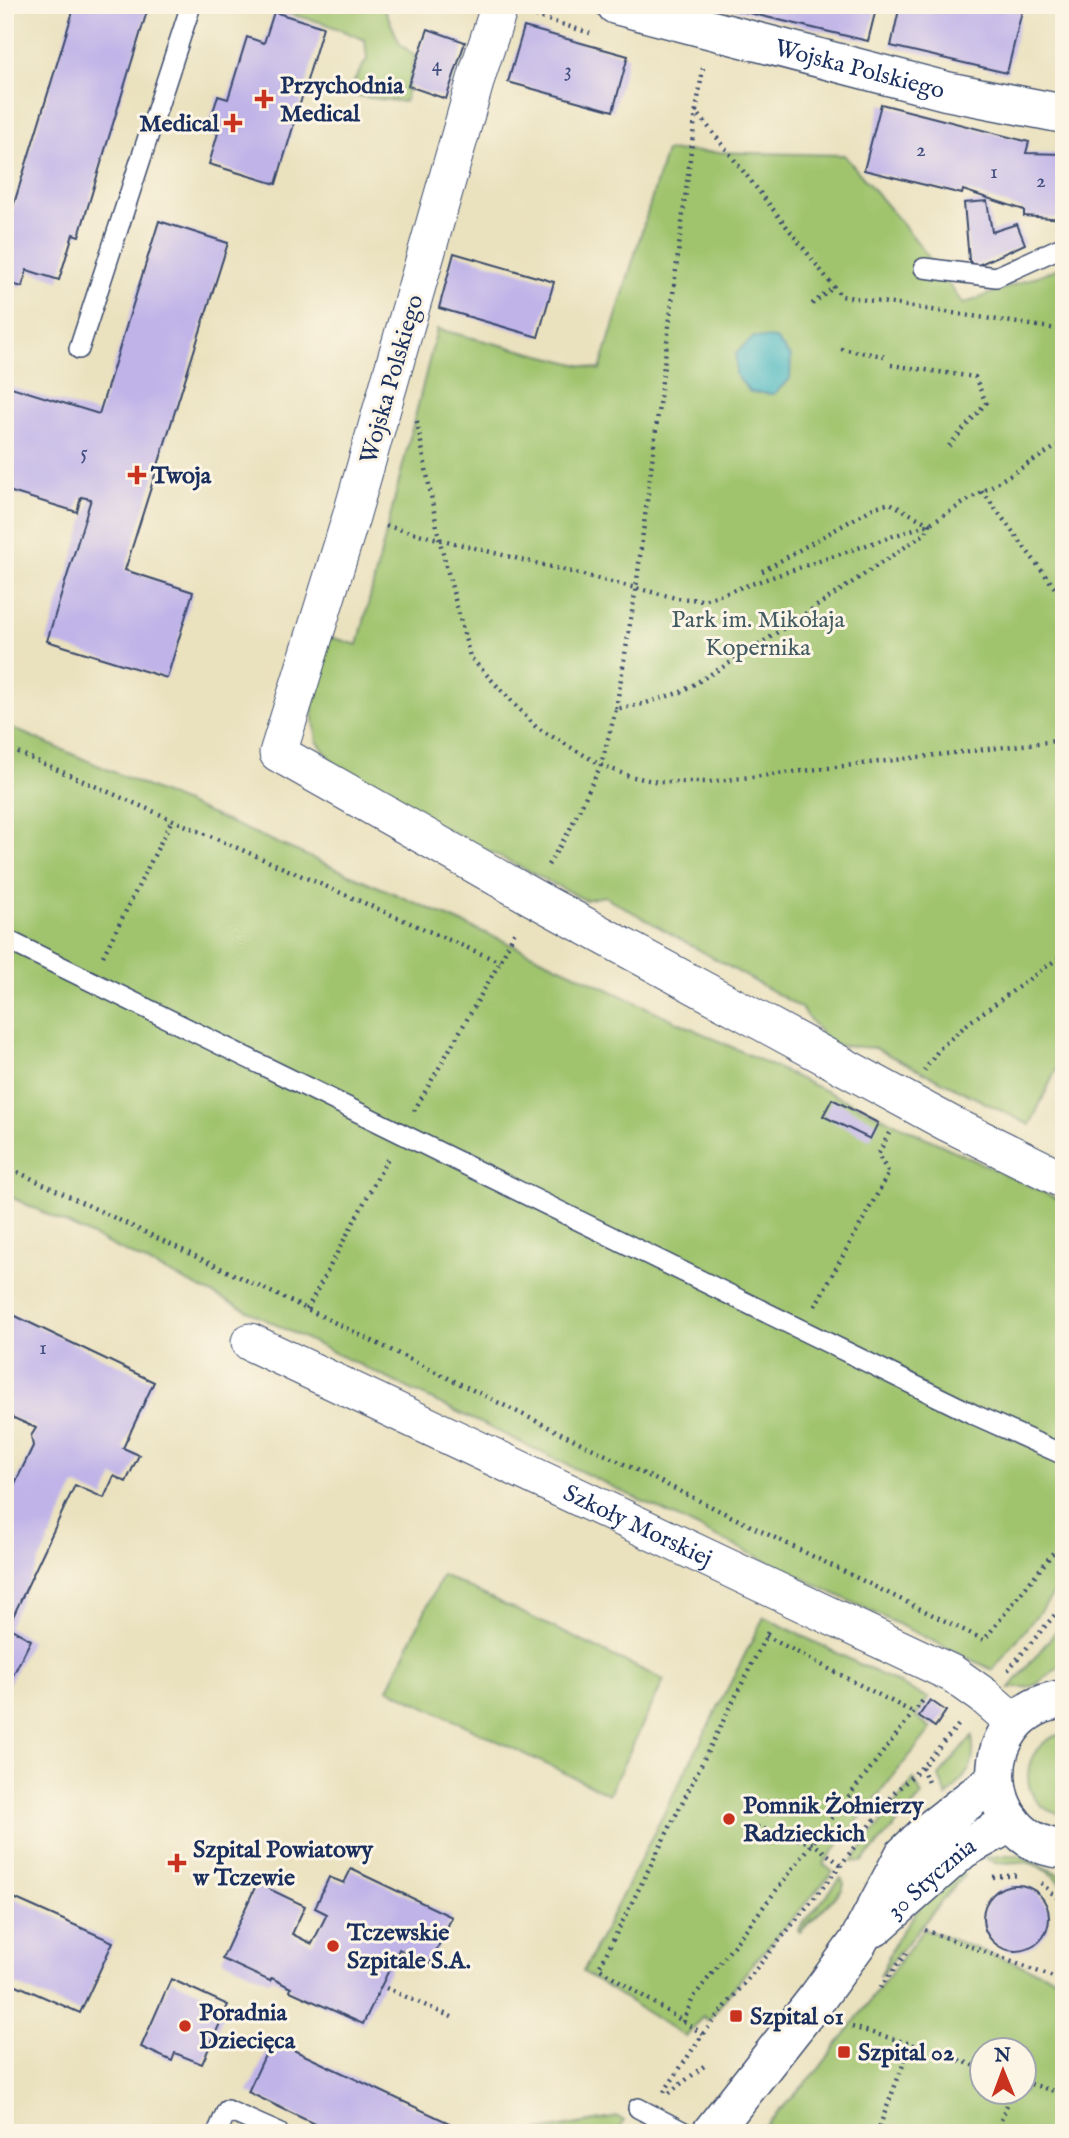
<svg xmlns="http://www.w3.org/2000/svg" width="1069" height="2138" font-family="'IM FELL English',serif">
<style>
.green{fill:#a0c46e;stroke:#5e7a66;stroke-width:2;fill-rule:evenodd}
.water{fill:#48b7c1;stroke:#327390;stroke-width:2}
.building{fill:#bfb3e8}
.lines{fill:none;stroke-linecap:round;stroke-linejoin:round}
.service-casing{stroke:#3a4a6c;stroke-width:22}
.minor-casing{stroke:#3a4a6c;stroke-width:39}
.tertiary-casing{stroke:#3a4a6c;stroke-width:41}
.path{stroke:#3a4a6c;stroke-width:4.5;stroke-dasharray:2 5;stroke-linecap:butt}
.service{stroke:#fff;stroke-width:19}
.minor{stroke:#fff;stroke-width:37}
.tertiary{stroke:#fff;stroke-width:38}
.poi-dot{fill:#c8321e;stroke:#fcf5e5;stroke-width:2.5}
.labels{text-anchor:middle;stroke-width:6;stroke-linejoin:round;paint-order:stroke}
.number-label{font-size:21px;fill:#445080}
.street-label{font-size:24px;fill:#1b2f5e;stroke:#fcf5e5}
.poi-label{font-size:24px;font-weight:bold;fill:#1b2f5e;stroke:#fcf5e5;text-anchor:start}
.park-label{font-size:24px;fill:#435c63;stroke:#fcf5e5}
</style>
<rect width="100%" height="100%" fill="#fcf5e5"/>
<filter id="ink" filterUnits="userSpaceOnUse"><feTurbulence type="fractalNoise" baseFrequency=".0143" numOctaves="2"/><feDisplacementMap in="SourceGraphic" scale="14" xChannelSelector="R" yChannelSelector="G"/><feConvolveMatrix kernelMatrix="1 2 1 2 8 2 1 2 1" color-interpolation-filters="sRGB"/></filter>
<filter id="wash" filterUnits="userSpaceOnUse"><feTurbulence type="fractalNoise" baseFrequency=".00686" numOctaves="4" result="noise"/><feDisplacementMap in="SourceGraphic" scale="28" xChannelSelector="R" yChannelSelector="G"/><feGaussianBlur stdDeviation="1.57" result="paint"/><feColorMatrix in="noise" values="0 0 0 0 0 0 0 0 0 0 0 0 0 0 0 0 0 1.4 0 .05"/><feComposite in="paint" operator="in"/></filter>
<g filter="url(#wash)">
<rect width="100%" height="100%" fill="#eae1be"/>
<g class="green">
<path d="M281 5H383L400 44 415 56 405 102 346 95 367 59 365 40 324 23 279 11Z"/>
<path d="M666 151 844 155 915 239 963 304 1064 266V1053L1030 1125 875 1048 830 1045 800 1007 604 896 585 900 345 778 317 741 311 699 327 636 358 645 437 329 600 370Z"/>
<path d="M5 725 515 946 1064 1202V1581L993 1670 5 1194Z"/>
<path d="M442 1575 664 1680 609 1794 388 1689Z"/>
<path d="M764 1617 928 1698 916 1717 931 1729 823 1864 833 1872 751 1966 708 2021 703 2016 686 2037 583 1972Z"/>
<path d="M1064 1621V1657L1059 1666 1037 1684 1026 1688H1010Z"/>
<path d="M1064 1733V1815C1015 1808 1017 1744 1064 1733Z"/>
<path d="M972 1736C977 1769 967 1773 947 1797L939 1776Z"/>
<path d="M914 1779 922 1796 862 1862 852 1861Z"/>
<path d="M1019 1855 1063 1876 1064 1885C1053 1875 1039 1863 1023 1862 1004 1861 1003 1867 984 1857Z"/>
<path d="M963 1868 965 1876 955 1885 879 1977 897 1938 932 1892Z"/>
<path d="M841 1878 844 1884 842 1890 800 1932 798 1930Z"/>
<path d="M924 1929 1064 1981V2103L1060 2133H762L766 2125 818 2070ZM982 2050H1024V2092H982Z"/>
<path d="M618 2117 624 2121 615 2133H527Z"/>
</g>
<path class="water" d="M754 337 776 339 791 357 790 379 774 394 750 392 736 375V353Z"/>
<g id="blocks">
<g class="building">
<path d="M75 5H158V8H148L79 236 73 234 59 280 27 270 22 287 5 282V233Z"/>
<path d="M728 5H877L868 41 728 8Z"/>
<path d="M900 5 1023 7 1007 73 891 46Z"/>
<path d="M274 12 323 27 276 184 209 164 218 133 207 130 218 96 228 99 247 37 264 43Z"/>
<path d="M524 27 628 56 613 111 508 82Z"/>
<path d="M428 29 465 42 446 99 408 86Z"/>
<path d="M881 104 1029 142 1026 153 1064 154V219L1024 216V210L963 190 962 194 864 170Z"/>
<path d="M987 201 992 232 1017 224 1025 244 974 267 969 260 964 203Z"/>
<path d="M159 221 228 243 125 570 193 592 167 678 47 641 91 499 81 497 77 512 5 490V385L99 414Z"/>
<path d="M454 253 554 282 538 337 439 308Z"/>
<path d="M832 1099 878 1123 870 1139 823 1116Z"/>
<path d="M5 1311 154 1382 123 1448 139 1455 126 1482 114 1476 104 1498 75 1485 8 1627 31 1640 5 1691V1504L33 1446 31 1436 36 1428 5 1414Z"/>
<path d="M930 1700 946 1711 935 1727 919 1716Z"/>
<path d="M351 1869 452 1917 430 1964 399 1949 363 2024 290 1991 291 1988 272 1978 270 1981 222 1959 257 1883 305 1906 292 1934 312 1944 327 1914 315 1908 329 1877 344 1883Z"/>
<circle cx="1016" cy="1918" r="33"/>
<path d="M5 1894 113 1942 80 2013 5 1980Z"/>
<path d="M171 1979 228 2005 202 2064 175 2053 172 2061 141 2047Z"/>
<path d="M272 2040 460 2128 458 2133H333L248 2092Z"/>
</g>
</g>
</g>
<g filter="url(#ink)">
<use href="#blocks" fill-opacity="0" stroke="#3a4a6c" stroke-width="2"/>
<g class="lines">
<defs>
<g id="service">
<path d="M924 268 996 277 1064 246"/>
<path d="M79 349 191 5"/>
<path d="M5 939 975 1415 1064 1455"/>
<path d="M638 2108 686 2133"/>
<path d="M217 2133 227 2110 279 2133"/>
</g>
<g id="minor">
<path d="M500 5 478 72 351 517 278 753 532 897 948 1123 1064 1180"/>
<path id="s1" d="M250 1342 953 1674 984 1696 1015 1723"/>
</g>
<g id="tertiary">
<path id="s2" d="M616 5 946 91 1064 114"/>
<path d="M1064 1699C969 1711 978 1844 1064 1849"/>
<path id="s3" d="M875 1927 963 1849 1012 1822"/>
<path d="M711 2133 818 1997 858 1942 904 1855 929 1831 995 1780"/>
</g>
</defs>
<use href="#service" class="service-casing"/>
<use href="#minor" class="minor-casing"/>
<use href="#tertiary" class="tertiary-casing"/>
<g class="path">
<path d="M535 16 590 33"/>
<path d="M703 68 696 111 841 296 1064 330"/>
<path d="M812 304 834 287"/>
<path d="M841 349 884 356"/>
<path d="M891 365 975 377 986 403 949 446"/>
<path d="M417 421 439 538 470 657 536 727 601 765 629 776 658 782H709L1064 740"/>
<path d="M982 491 1064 600"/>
<path d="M386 526 676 598 704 600 929 524 1064 442"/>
<path d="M616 709 636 588 696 111"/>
<path d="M5 747 500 962"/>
<path d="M548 865 568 833 601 765 616 709 643 704 681 692 751 650 926 533 929 524 890 503 875 507 759 573"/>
<path d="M103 956 172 820"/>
<path d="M924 1071 940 1048 971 1021 1060 957 1064 952"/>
<path d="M414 1111 500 962 516 929"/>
<path d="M5 1166 307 1309 984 1640 1064 1539"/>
<path d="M815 1306 889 1173 878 1155 889 1133"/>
<path d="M307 1309 388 1158"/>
<path d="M766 1636 914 1713"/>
<path d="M1008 1670 1064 1604"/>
<path d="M922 1767 929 1785"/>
<path d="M757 1827 814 1844 841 1865"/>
<path d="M993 1877 1019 1875"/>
<path d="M1041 1883 1064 1904"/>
<path d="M925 1930 1064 1981"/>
<path d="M386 1988 454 2018"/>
<path d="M880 1988 909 1950"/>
<path d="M683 2022 693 1998 924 1699"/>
<path d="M852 2027 911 2044 982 2068"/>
<path d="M703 2034 599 1968 770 1628"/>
<path d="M1024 2082 1064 2094"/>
<path d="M664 2092 703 2034 841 1865 895 1792 922 1767 960 1723"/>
<path d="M669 2093 704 2066"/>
<path d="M877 2133 911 2044"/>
<path d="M996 2133 1012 2092"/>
</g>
<use href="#service" class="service"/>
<use href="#minor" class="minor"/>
<use href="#tertiary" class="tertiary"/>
</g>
</g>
<g class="poi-dot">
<path d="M260.5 88.5h7v7h7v7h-7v7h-7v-7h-7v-7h7z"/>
<path d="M229.5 112.5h7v7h7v7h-7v7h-7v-7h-7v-7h7z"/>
<path d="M133.5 464.5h7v7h7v7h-7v7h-7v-7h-7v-7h7z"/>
<circle cx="729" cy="1819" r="7"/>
<path d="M173.5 1852.5h7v7h7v7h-7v7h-7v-7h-7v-7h7z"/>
<circle cx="333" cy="1946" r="7"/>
<rect x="729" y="2009" width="14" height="14" rx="3.5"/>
<circle cx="185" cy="2026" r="7"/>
<rect x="837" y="2045" width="14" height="14" rx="3.5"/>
</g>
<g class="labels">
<g class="number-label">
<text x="437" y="71">4</text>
<text x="568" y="76">3</text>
<text x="921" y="156">2</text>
<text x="994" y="178">1</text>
<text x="1041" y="187">2</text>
<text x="84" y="459">5</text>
<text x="43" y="1354">1</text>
</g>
<g class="street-label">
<text dy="8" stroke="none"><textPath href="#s2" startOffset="252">Wojska Polskiego</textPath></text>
<text transform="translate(391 379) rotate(-74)" y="8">Wojska Polskiego</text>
<text dy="8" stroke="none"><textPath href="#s1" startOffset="429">Szkoły Morskiej</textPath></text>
<text dy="8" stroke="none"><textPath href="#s3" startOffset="75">30 Stycznia</textPath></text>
</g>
<g class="poi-label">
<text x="280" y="93">Przychodnia<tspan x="280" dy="28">Medical</tspan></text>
<text x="219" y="131" text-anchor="end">Medical</text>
<text x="151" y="483">Twoja</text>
<text x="743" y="1813">Pomnik Żołnierzy<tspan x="743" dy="28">Radzieckich</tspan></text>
<text x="193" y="1857">Szpital Powiatowy<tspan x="193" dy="28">w Tczewie</tspan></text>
<text x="347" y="1940">Tczewskie<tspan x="347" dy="28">Szpitale S.A.</tspan></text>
<text x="199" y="2020">Poradnia<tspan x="199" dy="28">Dziecięca</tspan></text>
<text x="750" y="2024">Szpital 01</text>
<text x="858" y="2060">Szpital 02</text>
</g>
<g class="park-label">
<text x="758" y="627">Park im. Mikołaja<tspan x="758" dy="28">Kopernika</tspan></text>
</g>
</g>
<rect width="1069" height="2138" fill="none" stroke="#fcf5e5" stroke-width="28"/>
<g transform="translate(1003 2071) rotate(359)"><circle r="33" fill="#fcf5e5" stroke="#a2a6af" stroke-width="2"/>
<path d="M0-5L12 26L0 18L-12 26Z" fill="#c8321e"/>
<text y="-10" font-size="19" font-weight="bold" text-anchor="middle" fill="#1b2f5e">N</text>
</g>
</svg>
